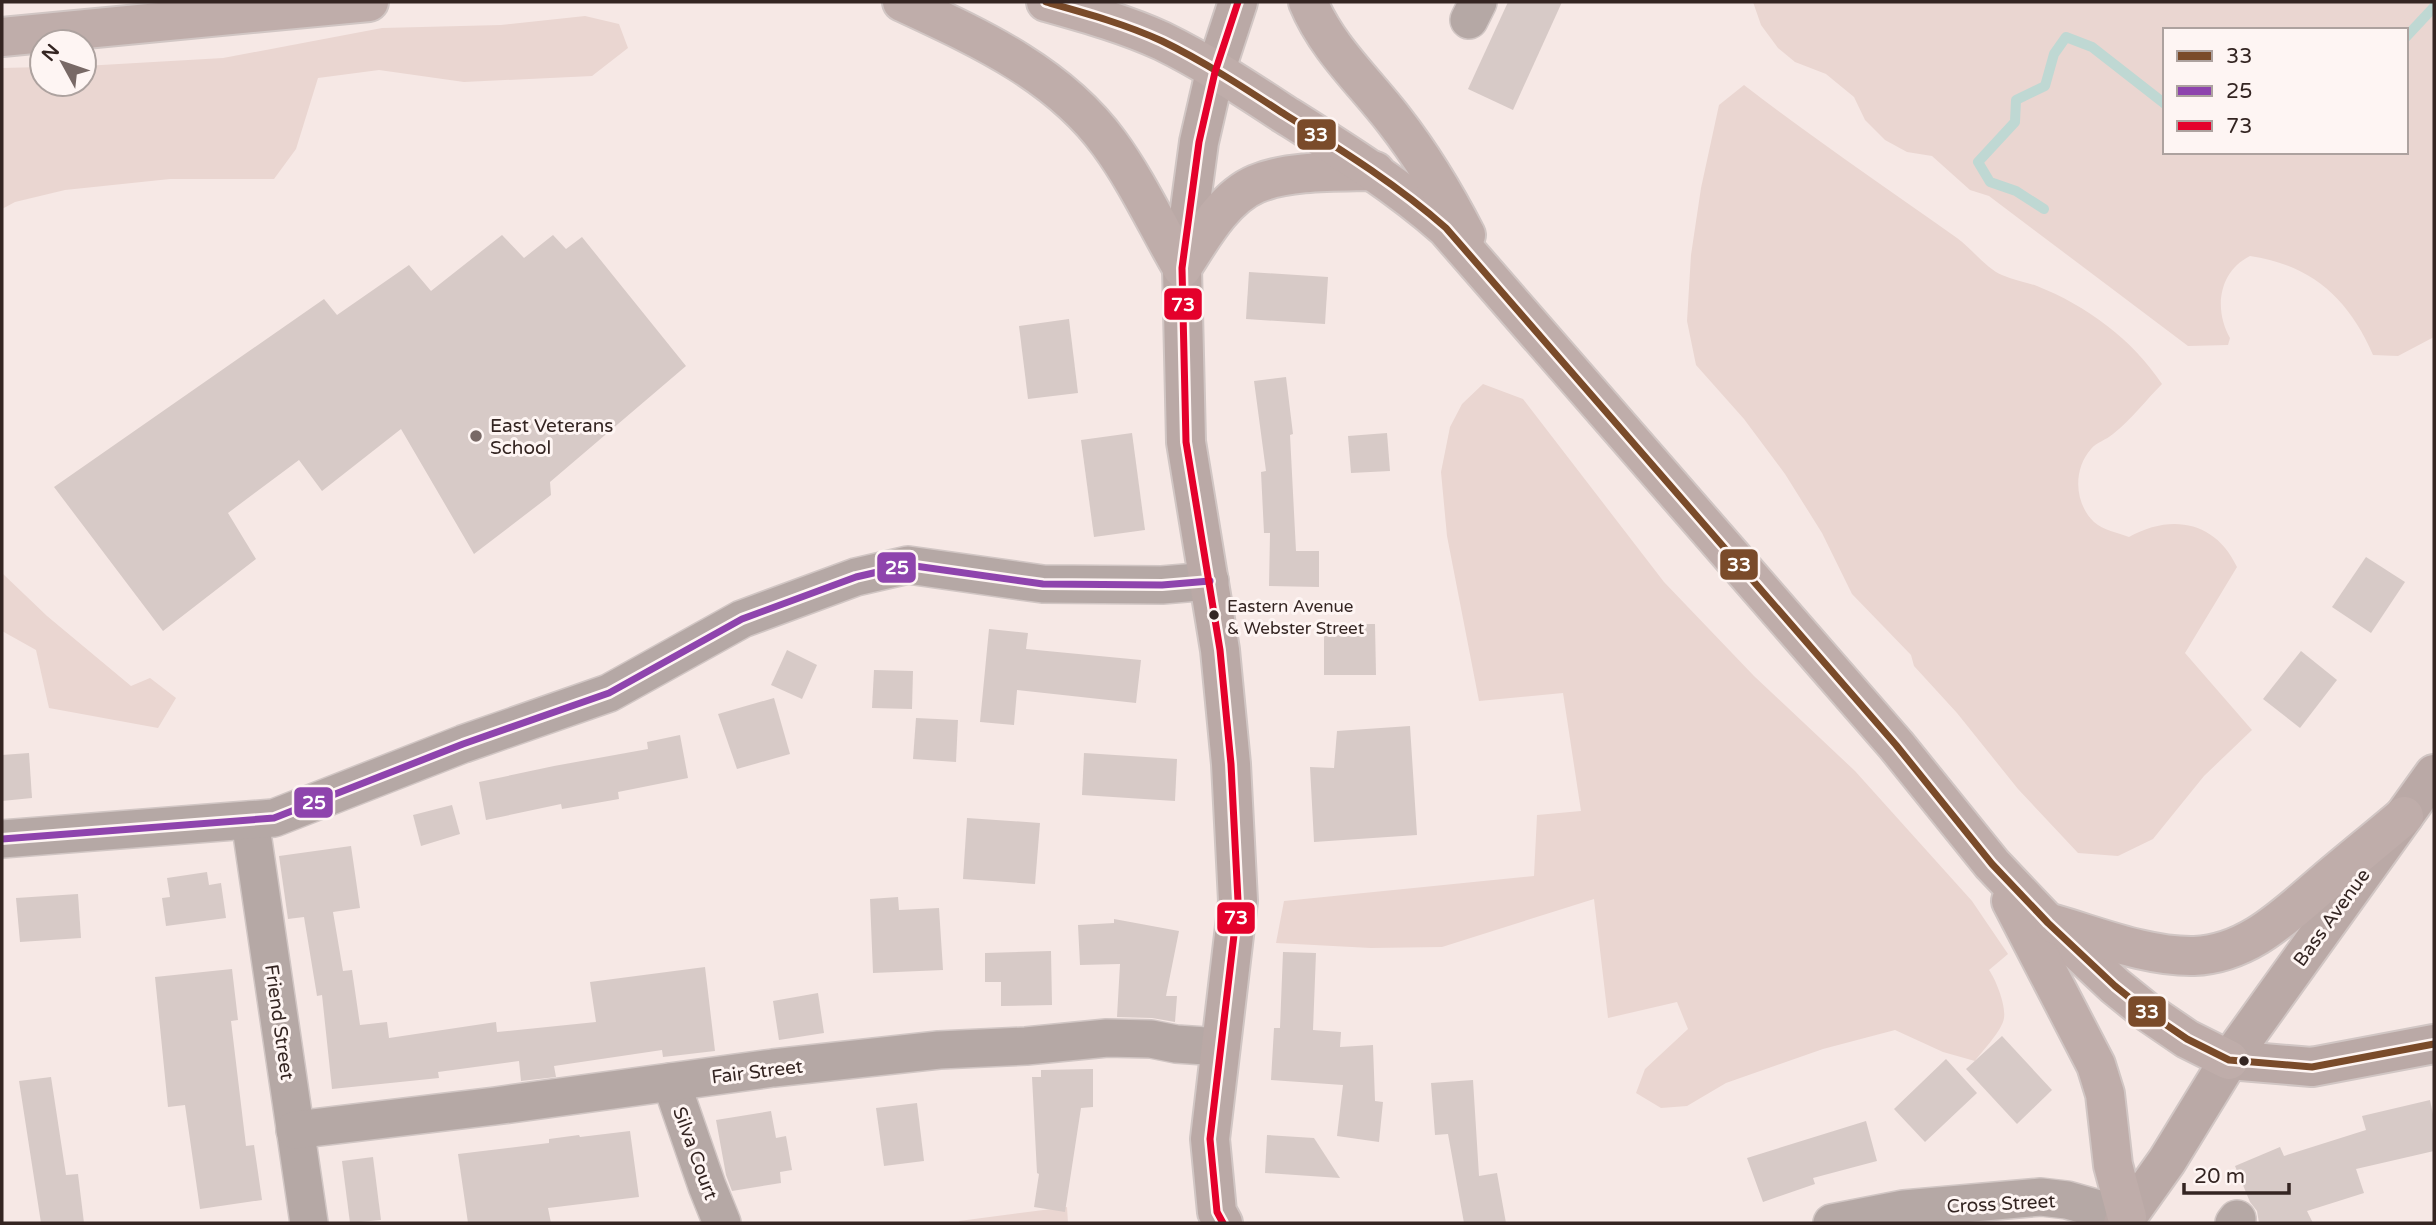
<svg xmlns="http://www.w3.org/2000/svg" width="2436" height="1225" font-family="'Varela Round',sans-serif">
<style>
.green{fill:#ead6d1;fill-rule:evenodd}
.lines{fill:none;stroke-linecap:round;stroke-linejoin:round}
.stream{stroke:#bfd8d3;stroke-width:10}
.building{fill:#d7cac7}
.minor-casing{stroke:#d1c6c4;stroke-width:40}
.major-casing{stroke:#d1c6c4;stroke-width:42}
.highway-casing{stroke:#d1c6c4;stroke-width:42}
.minor{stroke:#b5a8a5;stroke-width:37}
.major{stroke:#baa9a6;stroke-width:38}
.highway{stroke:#bfadaa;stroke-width:38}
.bus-1-casing{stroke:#fef5f3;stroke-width:12}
.bus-2-casing{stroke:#fef5f3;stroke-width:12}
.bus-3-casing{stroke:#fef5f3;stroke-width:12}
.bus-1{stroke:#7a4b2a;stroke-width:7}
.bus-2{stroke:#8e44ad;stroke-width:7}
.bus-3{stroke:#e4002b;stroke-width:7}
.poi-dot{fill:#786966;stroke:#fef5f3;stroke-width:2.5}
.bus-dot{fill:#342522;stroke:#fef5f3;stroke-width:2.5}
.labels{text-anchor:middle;stroke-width:6;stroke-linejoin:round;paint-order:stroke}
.bus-label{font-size:17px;fill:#342522;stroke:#fef5f3;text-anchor:start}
.poi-label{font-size:19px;fill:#342522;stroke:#fef5f3;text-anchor:start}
.street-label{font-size:19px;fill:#342522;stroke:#fef5f3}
.line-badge{stroke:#fef5f3;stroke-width:2.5}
.badge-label{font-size:19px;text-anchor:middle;font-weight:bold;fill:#fff}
</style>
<rect width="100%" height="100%" fill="#f6e8e5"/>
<g class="green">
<path d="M1753 2H2434V337L2398 356 2373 355C2349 299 2312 265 2250 256 2218 272 2214 310 2230 338L2228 345 2188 346 1989 196 1970 190 1932 156 1907 152 1885 140 1865 120 1854 97 1826 74 1795 62 1778 48 1761 25ZM2165 30H2406V152H2165Z"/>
<path d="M585 16 619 24 628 48 592 76 464 82 379 70 318 78 296 149 274 179H170L65 190 15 202 2 209V68L42 67V84H84V66L223 58 382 28 501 25Z"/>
<path d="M1744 85C1814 139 1885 187 1957 238 1971 248 1987 269 2002 275 2013 280 2026 282 2037 286 2087 306 2132 339 2162 384 2146 400 2131 420 2113 434 2106 440 2097 442 2091 449 2073 469 2074 503 2094 522 2103 530 2118 533 2129 537 2170 514 2215 520 2237 567L2185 653 2252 730 2204 776 2153 839 2118 856 2078 853 2018 789 1957 713 1914 666 1911 655 1852 594 1822 533 1785 474 1744 419 1696 365 1687 321 1691 255 1701 188 1719 105Z"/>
<path d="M1483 384 1523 399 1664 582 1754 676 1855 771 1972 901 2008 954 1989 970C1996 980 2006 1005 2004 1018 2002 1031 1983 1050 1975 1061L1943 1052 1895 1030 1823 1049 1726 1083 1687 1106 1661 1108 1636 1093 1645 1069 1688 1029 1677 1002 1608 1018 1594 899 1442 947 1371 948 1276 943 1284 901 1534 876 1537 815 1581 811 1563 693 1479 701 1447 536 1441 472 1450 427 1462 404Z"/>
<path d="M2 573 47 616 131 686 150 678 176 698 158 728 49 708 36 650 2 631Z"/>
<path d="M1067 1207 1068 1223H960L959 1221Z"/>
</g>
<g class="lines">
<g class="stream">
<path d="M2406 37 2434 7"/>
<path d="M2044 209 2016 191 1990 182 1978 162 2015 122 2016 100 2045 86 2054 54 2066 37 2092 47 2165 104"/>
</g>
</g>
<g class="building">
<path d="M1508 2H1562L1513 110 1468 89Z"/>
<path d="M502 235 524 258 553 235 566 249 582 237 686 366 550 482 551 495 474 554 401 429 322 491 299 460 228 513 256 559 163 631 54 487 324 299 337 315 409 265 431 291Z"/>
<path d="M1249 272 1328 277 1325 324 1246 319Z"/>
<path d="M1069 319 1078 393 1028 399 1019 326Z"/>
<path d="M1286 377 1293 434 1290 435 1296 551H1319V587L1269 586 1270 533H1264L1261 472 1266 471 1254 381Z"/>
<path d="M1132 433 1145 530 1094 537 1081 440Z"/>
<path d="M1387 433 1390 471 1351 473 1348 436Z"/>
<path d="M2366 557 2405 582 2371 633 2332 607Z"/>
<path d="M1324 624H1375L1376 675H1324Z"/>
<path d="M989 629 1028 633 1026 649 1141 660 1136 703 1017 690 1014 725 980 722Z"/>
<path d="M787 650 817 665 802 699 771 685Z"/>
<path d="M2301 651 2337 680 2300 728 2263 699Z"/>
<path d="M874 670 913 671 912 709 872 708Z"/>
<path d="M774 698 790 754 737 769 718 714Z"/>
<path d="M916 718 958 720 956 762 913 759Z"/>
<path d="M1410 726 1417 835 1314 842 1310 767 1334 768 1337 731Z"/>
<path d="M680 735 688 778 618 792 619 799 562 809 561 804 486 820 479 782 554 766 648 749 647 742Z"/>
<path d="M29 753 32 798 2 801V755Z"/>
<path d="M1084 753 1177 759 1175 801 1082 795Z"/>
<path d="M452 805 460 834 421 846 413 815Z"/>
<path d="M967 818 1040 823 1035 884 963 879Z"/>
<path d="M351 846 360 908 333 912 343 971 352 970 360 1025 387 1022 389 1038 496 1022 497 1032 596 1022 590 982 705 967 715 1051 663 1057 662 1050 554 1066 556 1077 521 1081 519 1061 438 1072 439 1078 332 1089 322 995 317 996 304 917 288 919 279 856Z"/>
<path d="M207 872 209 885 221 883 226 918 166 926 162 898 170 897 167 878Z"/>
<path d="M78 894 81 938 20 942 16 898Z"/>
<path d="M898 897 899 910 939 908 943 970 873 973 870 899Z"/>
<path d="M1114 919 1179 931 1166 996H1177L1175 1022 1152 1018 1117 1017 1120 964 1080 965 1078 925 1114 923Z"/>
<path d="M1051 951 1052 1005 1001 1006V982H985V953Z"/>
<path d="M1283 952 1316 953 1313 1030 1341 1032 1340 1047 1373 1045 1375 1101 1383 1102 1379 1142 1337 1136 1343 1085 1271 1080 1274 1028H1280Z"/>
<path d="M232 969 238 1020 231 1021 246 1146 254 1145 262 1200 200 1209 185 1105 168 1107 155 977Z"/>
<path d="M818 993 824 1033 779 1040 773 1001Z"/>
<path d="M2002 1036 2052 1090 2017 1124 1966 1069Z"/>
<path d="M1946 1059 1977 1093 1925 1142 1894 1109Z"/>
<path d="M1093 1069V1107L1081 1108 1065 1212 1034 1207 1039 1174 1037 1173 1032 1077H1041V1070Z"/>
<path d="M51 1077 66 1175 78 1174 84 1223H41L19 1081Z"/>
<path d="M1473 1080 1479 1176 1497 1173 1506 1223H1464L1448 1134 1435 1135 1431 1083Z"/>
<path d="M2430 1100 2434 1119V1151L2356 1169 2364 1193 2307 1211 2313 1223H2259L2257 1211 2250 1202 2235 1166 2280 1147 2284 1156 2366 1130 2362 1116Z"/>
<path d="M917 1103 924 1161 884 1166 876 1108Z"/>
<path d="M771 1111 776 1138 786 1136 792 1170 780 1172 781 1183 732 1191 726 1175 716 1120Z"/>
<path d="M1866 1121 1877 1161 1813 1178 1815 1184 1763 1202 1747 1158Z"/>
<path d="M630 1131 639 1197 548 1208 551 1223H468L458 1154 549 1143V1139L579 1135 580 1137Z"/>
<path d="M1267 1135 1314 1138 1340 1178 1265 1173Z"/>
<path d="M373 1157 381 1220 350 1223 342 1161Z"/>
</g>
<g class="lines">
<defs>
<g id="minor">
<path d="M1469 20 1478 2"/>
<path d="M250 820 309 1223"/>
<path d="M2 839 274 818 463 744 609 693 742 619 856 577 908 565 1043 584 1162 585 1210 581"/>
<path d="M671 1082 707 1186 722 1223"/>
<path d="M295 1130 495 1106 773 1068 939 1050 1026 1046 1107 1038 1151 1039 1176 1044 1221 1047"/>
<path d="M1832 1223 1904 1209 2041 1197 2067 1200 2127 1217"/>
<path d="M2234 1223 2237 1219"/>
</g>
<g id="major">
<path d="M2229 1060 2312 1067 2434 1044"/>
<path d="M1223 1223 1217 1212 1210 1139 1238 901 1231 764 1220 650 1186 442 1182 268 1199 142 1215 72 1238 2"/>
<path d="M2123 1223 2167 1161 2229 1060 2434 774"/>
</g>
<g id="highway">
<path d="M902 2C977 37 1058 73 1109 143 1137 181 1158 227 1182 268 1201 239 1223 198 1256 184 1289 170 1339 172 1375 171"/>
<path d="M1046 2C1085 13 1125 24 1162 41 1203 61 1243 87 1281 112 1338 148 1395 183 1446 228L1896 745 1992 864 2048 923 2115 986 2146 1011 2187 1039 2229 1060"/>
<path d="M1308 2C1327 48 1364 81 1394 120 1422 156 1445 194 1466 235"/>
<path d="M2 37 369 2"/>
<path d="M2011 901 2096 1065 2105 1094 2113 1165 2127 1217"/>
<path d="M2054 924C2099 937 2148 957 2194 956 2249 954 2287 914 2326 881 2352 859 2378 838 2404 816"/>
</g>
</defs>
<use href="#minor" class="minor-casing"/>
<use href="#major" class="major-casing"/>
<use href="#highway" class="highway-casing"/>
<use href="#minor" class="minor"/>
<use href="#major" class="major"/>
<use href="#highway" class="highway"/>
<defs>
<path id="bus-1" d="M1046 2C1085 13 1125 24 1162 41 1203 61 1243 87 1281 112 1338 148 1395 183 1446 228L1896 745 1992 864 2048 923 2115 986 2146 1011 2187 1039 2229 1060 2312 1067 2434 1044"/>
<path id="bus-2" d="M2 839 274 818 463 744 609 693 742 619 856 577 908 565 1043 584 1162 585 1210 581"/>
<path id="bus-3" d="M1223 1223 1217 1212 1210 1139 1238 901 1231 764 1220 650 1186 442 1182 268 1199 142 1215 72 1238 2"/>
</defs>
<use href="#bus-1" class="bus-1-casing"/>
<use href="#bus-2" class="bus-2-casing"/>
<use href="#bus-3" class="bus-3-casing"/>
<use href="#bus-1" class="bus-1"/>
<use href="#bus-2" class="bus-2"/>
<use href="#bus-3" class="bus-3"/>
</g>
<circle class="poi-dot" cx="476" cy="436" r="7"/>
<g class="bus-dot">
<circle cx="1214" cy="615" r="6"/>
<circle cx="2244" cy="1061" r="6"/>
</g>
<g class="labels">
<g class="bus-label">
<text x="1227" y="612">Eastern Avenue<tspan x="1227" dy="22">&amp; Webster Street</tspan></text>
</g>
<g class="poi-label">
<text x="490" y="432">East Veterans<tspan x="490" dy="22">School</tspan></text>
</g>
<g class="street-label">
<text transform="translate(2331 917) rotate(-54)" y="7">Bass Avenue</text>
<text transform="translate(280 1022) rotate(82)" y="7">Friend Street</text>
<text transform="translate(757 1071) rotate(-7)" y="7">Fair Street</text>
<text transform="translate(696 1153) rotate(70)" y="7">Silva Court</text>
<text transform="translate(2001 1203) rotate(-3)" y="7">Cross Street</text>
</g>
</g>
<g class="line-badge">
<rect x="1296" y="118" width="41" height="33" rx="7" fill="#7a4b2a"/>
<rect x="1163" y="287" width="40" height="34" rx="7" fill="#e4002b"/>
<rect x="1719" y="548" width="40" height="33" rx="7" fill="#7a4b2a"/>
<rect x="876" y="551" width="41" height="33" rx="7" fill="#8e44ad"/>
<rect x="293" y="786" width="41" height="33" rx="7" fill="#8e44ad"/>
<rect x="1216" y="901" width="40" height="34" rx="7" fill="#e4002b"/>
<rect x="2127" y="995" width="40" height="33" rx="7" fill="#7a4b2a"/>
</g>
<g class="badge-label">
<text x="1316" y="141">33</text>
<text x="1183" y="311">73</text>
<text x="1739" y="571">33</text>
<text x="897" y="574">25</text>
<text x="314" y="809">25</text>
<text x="1236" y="924">73</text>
<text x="2147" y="1018">33</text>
</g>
<rect width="2436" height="1225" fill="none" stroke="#342522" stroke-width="7"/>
<rect x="2163" y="28" width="245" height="126" fill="#fef5f3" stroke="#ada29f" stroke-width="2"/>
<rect x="2177" y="51" width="35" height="10" fill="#7a4b2a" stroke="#ada29f" stroke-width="2"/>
<text x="2226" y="63" font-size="21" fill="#342522">33</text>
<rect x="2177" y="86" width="35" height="10" fill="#8e44ad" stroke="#ada29f" stroke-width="2"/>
<text x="2226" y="98" font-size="21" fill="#342522">25</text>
<rect x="2177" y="121" width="35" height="10" fill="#e4002b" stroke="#ada29f" stroke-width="2"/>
<text x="2226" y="133" font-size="21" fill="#342522">73</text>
<g transform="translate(63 63) rotate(310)"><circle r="33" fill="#fef5f3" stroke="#ada29f" stroke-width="2"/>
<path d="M0-5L12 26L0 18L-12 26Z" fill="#786966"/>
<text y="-10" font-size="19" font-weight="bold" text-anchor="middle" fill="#342522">N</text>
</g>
<path d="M2184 1183v10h105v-10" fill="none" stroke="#342522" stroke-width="3.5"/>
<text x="2194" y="1183" font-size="21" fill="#342522" stroke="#fef5f3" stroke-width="5" paint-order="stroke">20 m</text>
</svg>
